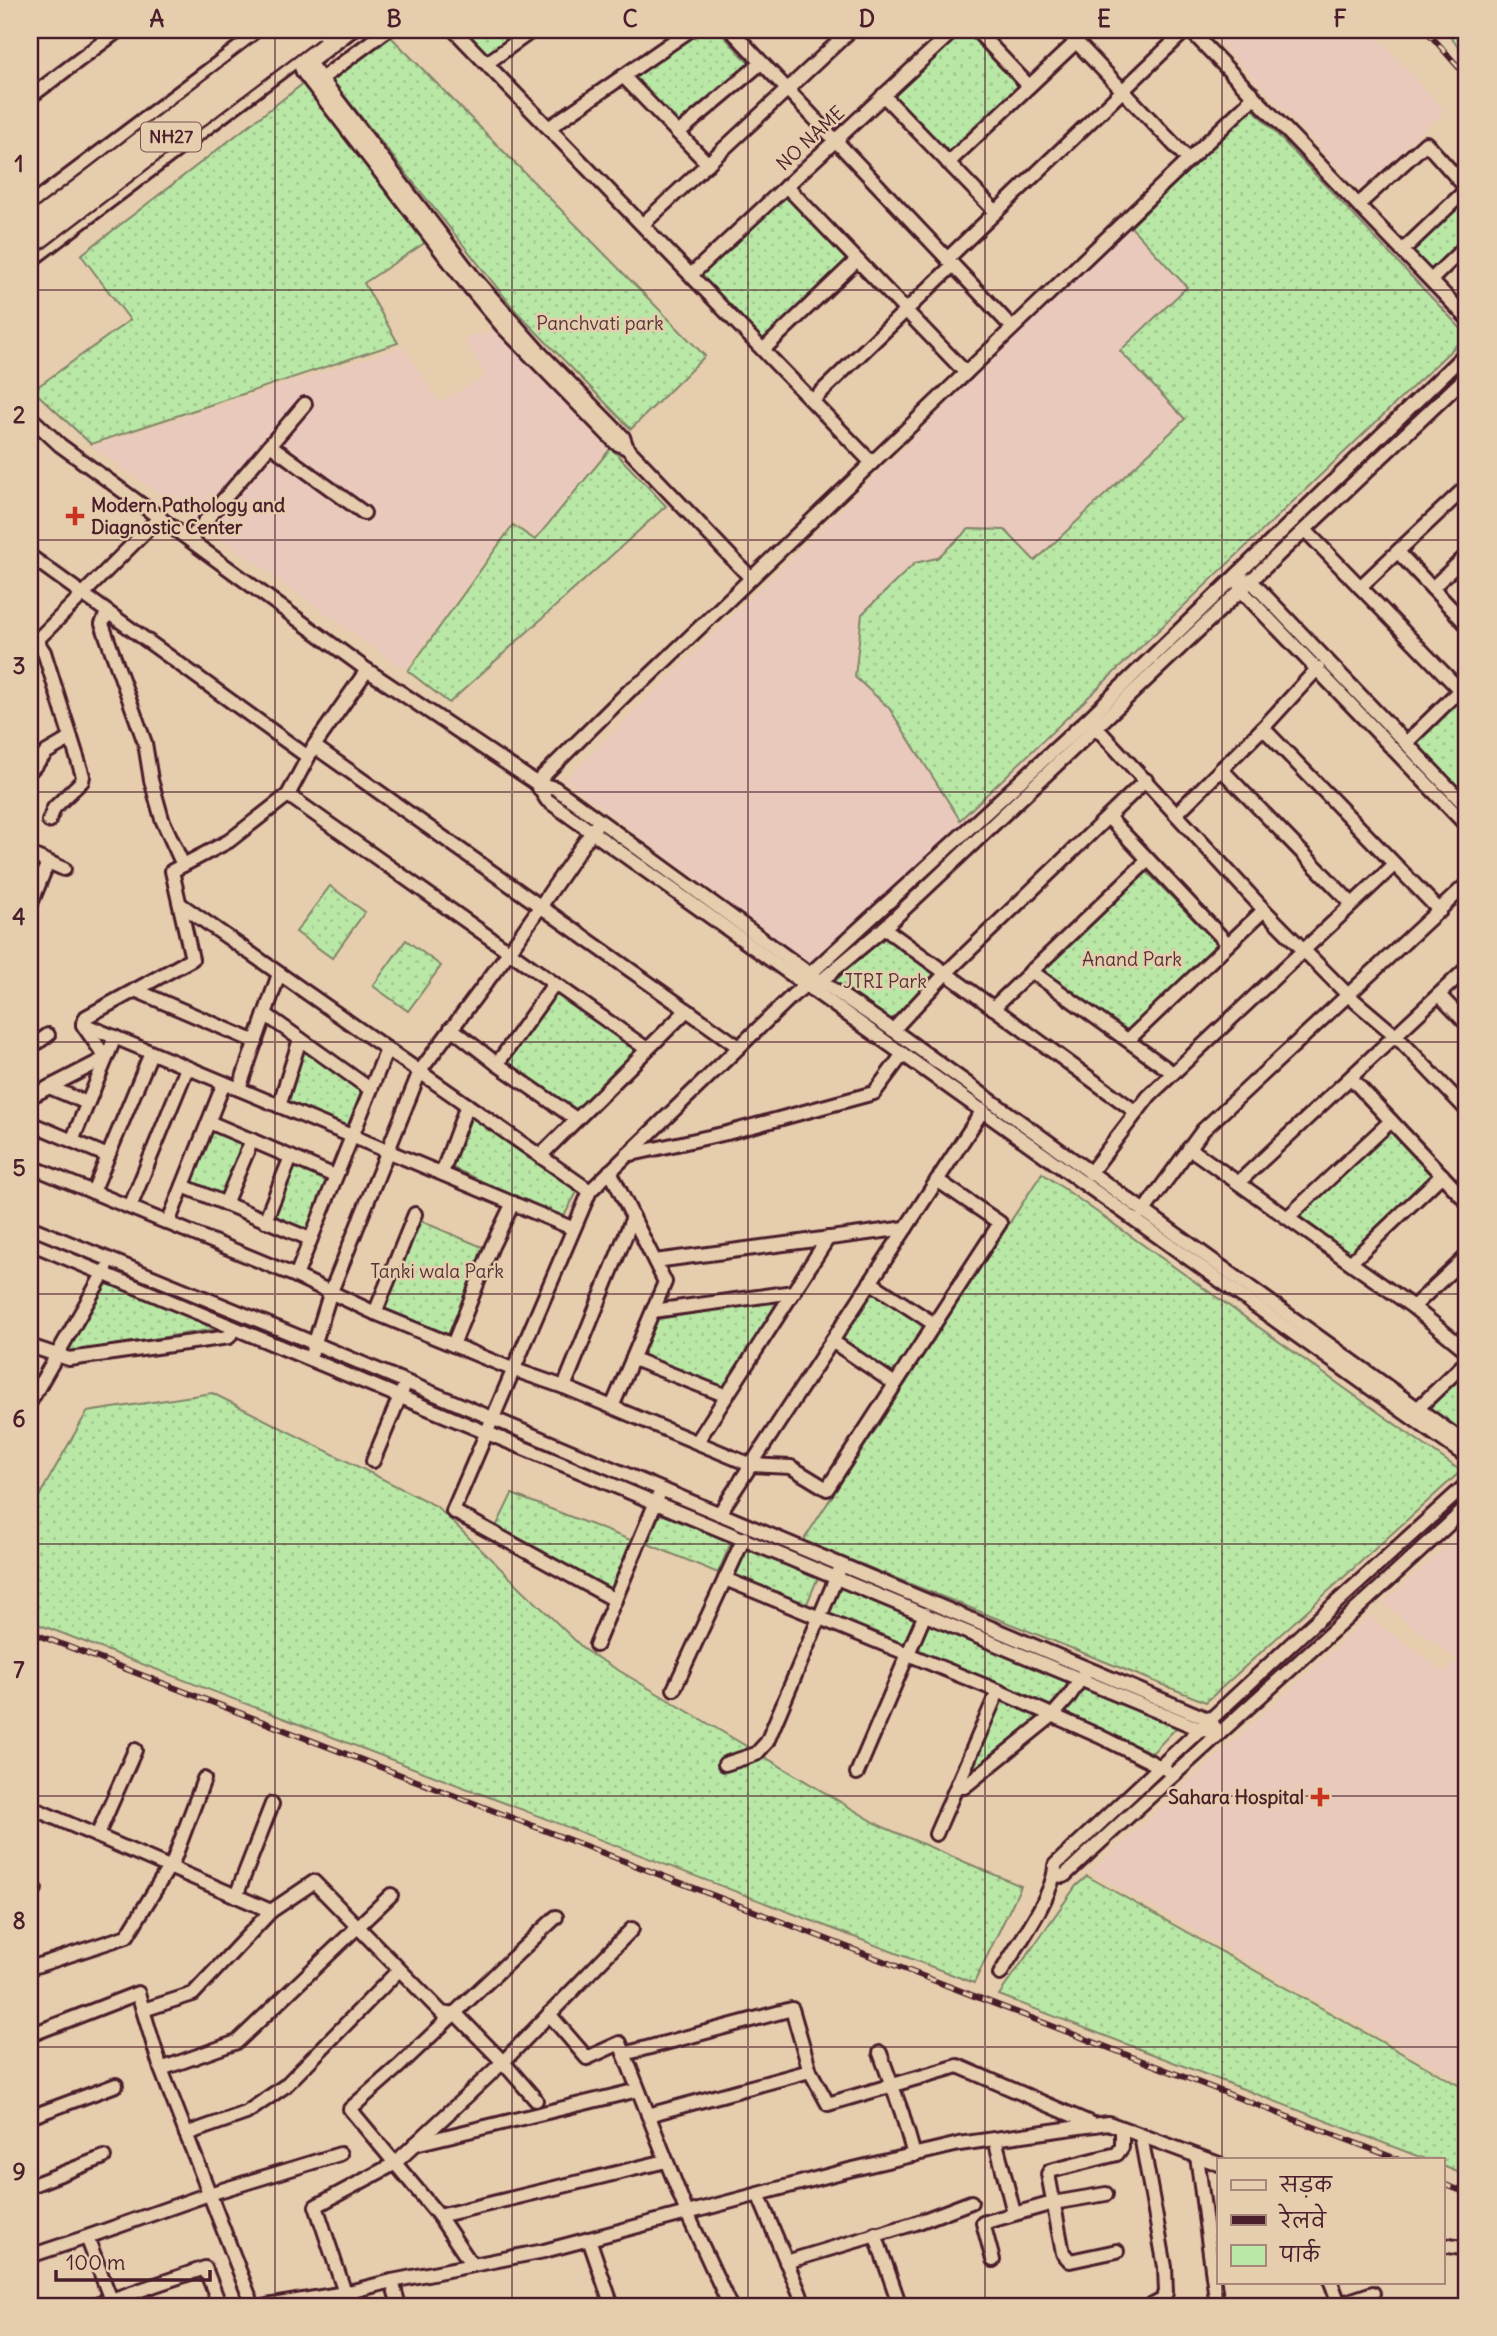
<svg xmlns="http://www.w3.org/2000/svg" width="1497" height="2336" font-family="Delius,'Playpen Sans Deva',sans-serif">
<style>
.built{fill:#eac9bd}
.green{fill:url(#green-dots);stroke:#828468;stroke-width:2}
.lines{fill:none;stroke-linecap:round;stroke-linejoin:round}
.minor-casing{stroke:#4a1f2b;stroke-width:18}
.minor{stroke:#e6cdae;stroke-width:12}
.rail-casing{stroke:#4a1f2b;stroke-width:6}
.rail{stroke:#e6cdae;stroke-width:3.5;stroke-dasharray:10;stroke-linecap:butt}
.highway-bridge-casing{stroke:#4a1f2b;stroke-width:23;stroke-linecap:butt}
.highway-bridge{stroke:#e6cdae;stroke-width:18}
.grid{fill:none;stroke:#4a1f2b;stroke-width:2;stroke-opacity:0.55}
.poi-dot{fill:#c8321e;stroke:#e6cdae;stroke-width:2.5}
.labels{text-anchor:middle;stroke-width:5;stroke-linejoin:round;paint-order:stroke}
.shield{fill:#e6cdae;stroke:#795352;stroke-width:2}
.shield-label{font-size:18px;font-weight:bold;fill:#4a1f2b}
.street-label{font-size:19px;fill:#4a1f2b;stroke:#e6cdae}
.park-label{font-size:19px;fill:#553337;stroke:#e6cdae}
.poi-label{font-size:19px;font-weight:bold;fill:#4a1f2b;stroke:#e6cdae;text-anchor:start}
.neatline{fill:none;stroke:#4a1f2b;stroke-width:2.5}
.grid-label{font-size:23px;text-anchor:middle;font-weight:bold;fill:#4a1f2b}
</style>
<defs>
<pattern id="green-dots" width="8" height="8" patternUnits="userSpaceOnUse" patternTransform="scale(1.75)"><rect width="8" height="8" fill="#b9e8a6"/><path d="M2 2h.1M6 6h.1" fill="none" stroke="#a1c78f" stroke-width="1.8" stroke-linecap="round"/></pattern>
</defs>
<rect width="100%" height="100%" fill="#e6cdae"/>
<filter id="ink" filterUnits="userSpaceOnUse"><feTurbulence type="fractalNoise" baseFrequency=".0143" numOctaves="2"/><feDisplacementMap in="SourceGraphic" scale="14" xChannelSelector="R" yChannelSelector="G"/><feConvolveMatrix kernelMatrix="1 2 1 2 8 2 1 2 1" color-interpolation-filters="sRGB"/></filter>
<g filter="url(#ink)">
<g class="built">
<path d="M1208 30H1371L1444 111 1361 190Z"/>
<path d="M1253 105 1467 330V337L812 966 565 780Z"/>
<path d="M498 331 609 447 536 537 513 521 405 670 92 446 402 347 440 402 486 376 464 337Z"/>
<path d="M1467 1528V2084L1091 1872 1369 1617 1445 1673 1458 1660 1383 1604Z"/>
</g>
<g class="green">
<path d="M462 30H511L516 36 487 56Z"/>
<path d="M701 30H718L749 63 677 127 633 78Z"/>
<path d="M964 30H967L1020 86 948 154 893 97Z"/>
<path d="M1444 30H1467V56Z"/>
<path d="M390 36 705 356 631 429 515 310 332 80Z"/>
<path d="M304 83 426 242 364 283 398 343 91 444 33 390 130 320 81 255Z"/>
<path d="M1252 108 1467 335 960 820 889 708 855 677 862 614 915 563 937 558 969 529 1005 530 1035 561 1185 419 1120 351 1187 287 1131 227Z"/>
<path d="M785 192 849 259 761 341 698 274Z"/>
<path d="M1466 198 1467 241 1431 274 1410 251Z"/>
<path d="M611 448 666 506 449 703 408 671 513 525 535 540Z"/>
<path d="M1467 693V801L1412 743Z"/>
<path d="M1147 872 1220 946 1130 1033 1044 971Z"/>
<path d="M330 886 365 912 332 958 296 932Z"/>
<path d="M883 935 942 973 888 1029 830 986Z"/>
<path d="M406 940 441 966 408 1011 373 986Z"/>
<path d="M553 992 637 1050 575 1111 505 1061Z"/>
<path d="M304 1049 363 1091 349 1129 287 1101Z"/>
<path d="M473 1114 578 1190 563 1218 451 1167Z"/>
<path d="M213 1127 248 1142 224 1199 189 1184Z"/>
<path d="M1391 1130 1433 1176 1350 1254 1298 1215Z"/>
<path d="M294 1161 332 1177 308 1234 270 1218Z"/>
<path d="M1042 1173 1461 1471 1206 1702 803 1541Z"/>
<path d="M416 1219 487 1249 453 1336 381 1307Z"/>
<path d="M108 1282 220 1328 67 1353Z"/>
<path d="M873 1290 926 1324 892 1376 839 1342Z"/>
<path d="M782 1300 726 1389 641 1357 658 1319Z"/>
<path d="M1467 1367V1441L1424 1410Z"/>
<path d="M212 1393 436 1506 586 1651 881 1826 1021 1886 974 1983 30 1621V1512L87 1412Z"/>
<path d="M512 1494 633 1541 611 1590 496 1527Z"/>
<path d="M661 1511 732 1540 718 1573 648 1544Z"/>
<path d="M748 1546 819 1575 806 1606 734 1579Z"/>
<path d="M828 1579 919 1617 906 1647 815 1610Z"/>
<path d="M928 1621 1070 1681 1050 1706 916 1651Z"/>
<path d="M1083 1686 1177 1727 1152 1753 1063 1712Z"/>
<path d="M1001 1699 1042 1715 969 1773Z"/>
<path d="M1087 1876 1467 2090V2176L1443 2166V2159H1425L999 1995 1076 1886Z"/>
</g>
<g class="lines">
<defs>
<g id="minor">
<path d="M454 30 872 463"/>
<path d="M731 30 1007 322"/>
<path d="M976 30 1029 86"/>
<path d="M1065 30 1183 154"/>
<path d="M1190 30 1467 318"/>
<path d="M285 42 298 59 303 72 466 283 502 326 616 443 627 448 751 578"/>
<path d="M298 59 309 63 474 278 541 354 623 437 627 448"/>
<path d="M309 63 352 30"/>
<path d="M487 63 533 30"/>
<path d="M623 76 708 164"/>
<path d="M317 82 387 30"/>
<path d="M883 95 996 212"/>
<path d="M30 97 119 30"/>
<path d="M550 127 690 30"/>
<path d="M678 133 761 63"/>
<path d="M948 163 1076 42"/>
<path d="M786 186 966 373"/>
<path d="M1359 204 1426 143 1467 189"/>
<path d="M30 205 262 30"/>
<path d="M643 224 851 30"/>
<path d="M1403 250 1467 189"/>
<path d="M947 259 1186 30"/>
<path d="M30 261 336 30"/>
<path d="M692 274 954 30"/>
<path d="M1431 280 1467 245"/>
<path d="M764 349 857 260"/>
<path d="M813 400 953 265"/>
<path d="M30 417 60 445 367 670 536 783 555 788 810 974 893 1030 1467 1444"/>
<path d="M270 445 364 513"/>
<path d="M1305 530 1460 690"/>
<path d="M190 539 305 404"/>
<path d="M1398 552 1467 625"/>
<path d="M30 556 308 757"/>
<path d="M1245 580 1251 581 1467 807"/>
<path d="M1239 585 1241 590 1467 826"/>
<path d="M1360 587 1467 486"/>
<path d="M1432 588 1467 555"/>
<path d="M107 613 102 624 145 743 151 780 162 819 183 865"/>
<path d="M36 640 44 652 83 776 82 781 54 808 49 821"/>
<path d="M30 647 160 517"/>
<path d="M1093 724 1264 910 1349 996 1396 1036 1467 1110"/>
<path d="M1263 728 1440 911"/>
<path d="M1406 743 1467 683"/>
<path d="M314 746 739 1047"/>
<path d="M1221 769 1352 904"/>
<path d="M30 771 47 752 71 738"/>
<path d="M536 783 547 800 1467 1457"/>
<path d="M536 783 630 690 647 678 1248 103 1252 93"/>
<path d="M288 795 647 1049"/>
<path d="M1176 814 1263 728 1318 668"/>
<path d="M1108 817 1228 944"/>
<path d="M30 854 64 869"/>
<path d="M180 904 590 1191"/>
<path d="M30 906 48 862"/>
<path d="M884 928 1136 1112"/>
<path d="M1031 971 1173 1073"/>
<path d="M808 981 810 974 1088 719 1467 352"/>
<path d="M135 990 256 1042"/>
<path d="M1439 995 1467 1024"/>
<path d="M993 1008 1148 860"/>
<path d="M265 1014 370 1089"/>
<path d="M83 1024 572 1228"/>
<path d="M83 1024 86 1017 192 959 172 871 229 841 288 795 314 746 367 670"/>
<path d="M451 1028 497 1064 576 1119"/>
<path d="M893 1030 947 972 1146 780"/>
<path d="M1128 1040 1264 910"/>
<path d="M30 1048 48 1035"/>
<path d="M497 1064 554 984"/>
<path d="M1351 1078 1467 1202"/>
<path d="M49 1087 87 1103"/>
<path d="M239 1089 279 974"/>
<path d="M30 1097 106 1058 83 1025"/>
<path d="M279 1106 300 1039"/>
<path d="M209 1122 335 1176"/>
<path d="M30 1123 108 1156"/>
<path d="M72 1141 115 1037"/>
<path d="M30 1144 37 1127"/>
<path d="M1189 1148 1413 1307 1467 1351"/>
<path d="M627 1155 727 1133 874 1093 903 1054"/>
<path d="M540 1156 687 1010"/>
<path d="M30 1166 296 1276 375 1313 512 1369 564 1387 751 1465 791 1467 827 1489 1000 1223 937 1180"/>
<path d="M610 1171 665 1282 612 1407"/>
<path d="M442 1173 467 1105"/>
<path d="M1090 1173 1149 1096 1394 865"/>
<path d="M1239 1182 1467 968"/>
<path d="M183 1186 310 1239"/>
<path d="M93 1192 151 1053"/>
<path d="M225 1204 252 1140"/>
<path d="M130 1207 187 1068"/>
<path d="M1143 1212 1203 1130 1467 884"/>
<path d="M1288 1217 1391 1121"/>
<path d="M265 1221 291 1157"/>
<path d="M168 1223 224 1083"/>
<path d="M30 1227 292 1334 1210 1720 1219 1734"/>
<path d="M30 1243 1200 1729 1219 1734"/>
<path d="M655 1261 906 1228"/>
<path d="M1351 1262 1442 1175"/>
<path d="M296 1276 387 1049"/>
<path d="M870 1282 934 1324"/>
<path d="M1413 1307 1467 1256"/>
<path d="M653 1311 794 1292"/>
<path d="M375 1313 415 1214"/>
<path d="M832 1341 895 1384"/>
<path d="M453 1345 492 1246 513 1203"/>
<path d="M30 1346 69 1359 229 1337 234 1328"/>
<path d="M312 1352 330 1294 420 1071 509 952 595 827"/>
<path d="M633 1359 727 1396"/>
<path d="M564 1387 633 1217"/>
<path d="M30 1402 106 1269"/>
<path d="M1417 1409 1467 1361"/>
<path d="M697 1442 828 1238"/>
<path d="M373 1461 403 1389"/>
<path d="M719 1514 983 1110"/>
<path d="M725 1579 998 1691 1099 1736 1165 1769"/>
<path d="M615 1600 453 1511 590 1191 793 995 807 984 821 981 884 928 1467 376"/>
<path d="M596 1645 658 1497"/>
<path d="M674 1689 744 1538"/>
<path d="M725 1764 756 1754 767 1742 839 1571"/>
<path d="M857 1773 925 1614"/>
<path d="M958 1784 964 1787 1053 1715 1068 1698 1085 1672"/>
<path d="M30 1807 271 1911"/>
<path d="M936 1834 998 1691"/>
<path d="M97 1836 135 1750"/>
<path d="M1055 1875 1064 1876C1197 1751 1335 1632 1467 1507"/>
<path d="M30 1891 35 1889"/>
<path d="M236 1896 272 1804"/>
<path d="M30 1968 127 1936 169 1867H171L204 1779"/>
<path d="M1000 1974C1016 1947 1055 1894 1055 1865L1303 1633 1467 1484"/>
<path d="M143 2010 161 2069 253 2306"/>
<path d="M549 2014 587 2058 620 2043 687 2213 730 2306"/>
<path d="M30 2035 138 1993 143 2010 193 1994 271 1911 314 1882 442 2013 458 2016 503 2062 632 1929"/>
<path d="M880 2053 902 2113 914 2155"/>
<path d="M624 2054 792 2009 810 2071 828 2104 958 2066 1095 2125"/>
<path d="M161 2069 237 2042 391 1895"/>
<path d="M648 2115 810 2071"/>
<path d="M30 2117 116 2085"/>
<path d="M186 2134 246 2113 285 2086 399 1970"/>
<path d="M1141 2136 1165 2267 1166 2293 1162 2300 1151 2306"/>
<path d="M995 2139 1014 2213"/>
<path d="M415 2144 638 2090"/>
<path d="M1197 2156 1217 2306"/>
<path d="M30 2186 104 2157"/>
<path d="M758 2194 805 2306"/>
<path d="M439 2216 666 2161"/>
<path d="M875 2234 900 2306"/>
<path d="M589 2239 612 2306"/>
<path d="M1443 2245 1467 2249"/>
<path d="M1117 2251 1070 2261 1063 2253 1048 2174 1050 2171 1117 2154 1122 2147V2129"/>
<path d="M30 2256 87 2237"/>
<path d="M993 2260 983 2223 1053 2203 1106 2194"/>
<path d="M786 2262 916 2223 971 2202"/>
<path d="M472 2265 439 2216 350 2109 399 2066 556 1917"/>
<path d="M392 2281 399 2306"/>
<path d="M1331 2282 1340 2306"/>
<path d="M345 2293 316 2206 394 2164 503 2062 536 2100"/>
<path d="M92 2306 111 2300"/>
<path d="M220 2306 205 2268 111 2300 87 2237 209 2194 340 2154"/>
<path d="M267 2306 345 2293 392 2281 544 2251 849 2170 959 2144 1108 2123 1219 2164"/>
<path d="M1334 2306 1373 2293"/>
</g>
</defs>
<use href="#minor" class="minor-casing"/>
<use href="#minor" class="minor"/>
<defs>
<g id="rail">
<path d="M1426 30 1467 77"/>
<path d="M30 1632 1397 2159"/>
<path d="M1443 2184 1467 2193"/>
</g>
</defs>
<use href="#rail" class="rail-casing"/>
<use href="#rail" class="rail"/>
<defs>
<g id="highway-bridge">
<path d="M30 226 286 30"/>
<path d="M30 246 313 30"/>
</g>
</defs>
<use href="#highway-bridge" class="highway-bridge-casing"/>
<use href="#highway-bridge" class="highway-bridge"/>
</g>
</g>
<path class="grid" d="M275 30V2306M512 30V2306M748 30V2306M985 30V2306M1222 30V2159M30 290H1467M30 540H1467M30 792H1467M30 1042H1467M30 1294H1467M30 1544H1467M30 1796H1467M30 2047H1467M1222 2282V2306"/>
<g class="poi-dot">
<path d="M71.5 505.5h7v7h7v7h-7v7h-7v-7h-7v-7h7z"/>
<path d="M1316.5 1786.5h7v7h7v7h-7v7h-7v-7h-7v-7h7z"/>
</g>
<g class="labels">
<rect class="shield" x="141" y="122.5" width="60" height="29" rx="5"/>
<g class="shield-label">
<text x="171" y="143">NH27</text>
</g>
<g class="street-label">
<text transform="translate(810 138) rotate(-43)" y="7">NO NAME</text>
</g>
<g class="park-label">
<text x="600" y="330">Panchvati park</text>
<text x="1132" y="966">Anand Park</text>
<text x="885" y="988">JTRI Park</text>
<text x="437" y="1278">Tanki wala Park</text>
</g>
<g class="poi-label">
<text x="91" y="512">Modern Pathology and<tspan x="91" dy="22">Diagnostic Center</tspan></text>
<text x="1304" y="1804" text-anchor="end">Sahara Hospital</text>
</g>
</g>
<rect width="1497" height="2336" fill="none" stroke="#e6cdae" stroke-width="77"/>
<rect x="1217" y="2158" width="228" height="126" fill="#e6cdae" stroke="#a8877a" stroke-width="2"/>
<rect x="1231" y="2180" width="35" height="10" fill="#e6cdae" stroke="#a8877a" stroke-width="2"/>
<text x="1280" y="2192" font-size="21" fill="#4a1f2b">सड़क</text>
<rect x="1231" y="2215" width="35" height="10" fill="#4a1f2b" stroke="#a8877a" stroke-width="2"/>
<text x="1280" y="2228" font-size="21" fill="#4a1f2b">रेलवे</text>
<rect x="1231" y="2245" width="35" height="21" fill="#b9e8a6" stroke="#a8877a" stroke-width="2"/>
<text x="1280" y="2262" font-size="21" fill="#4a1f2b">पार्क</text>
<path d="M56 2270v10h154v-10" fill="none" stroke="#4a1f2b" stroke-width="3.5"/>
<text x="66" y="2270" font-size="21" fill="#4a1f2b" stroke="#e6cdae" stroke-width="5" paint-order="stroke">100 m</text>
<rect x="38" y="38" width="1420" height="2260" class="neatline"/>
<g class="grid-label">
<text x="157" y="27">A</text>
<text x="394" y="27">B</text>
<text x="630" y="27">C</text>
<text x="867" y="27">D</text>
<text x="1104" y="27">E</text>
<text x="1340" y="27">F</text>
<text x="19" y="172">1</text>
<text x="19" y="423">2</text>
<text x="19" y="674">3</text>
<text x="19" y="925">4</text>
<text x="19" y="1176">5</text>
<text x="19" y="1427">6</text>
<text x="19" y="1678">7</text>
<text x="19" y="1929">8</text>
<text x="19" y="2180">9</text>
</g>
</svg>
